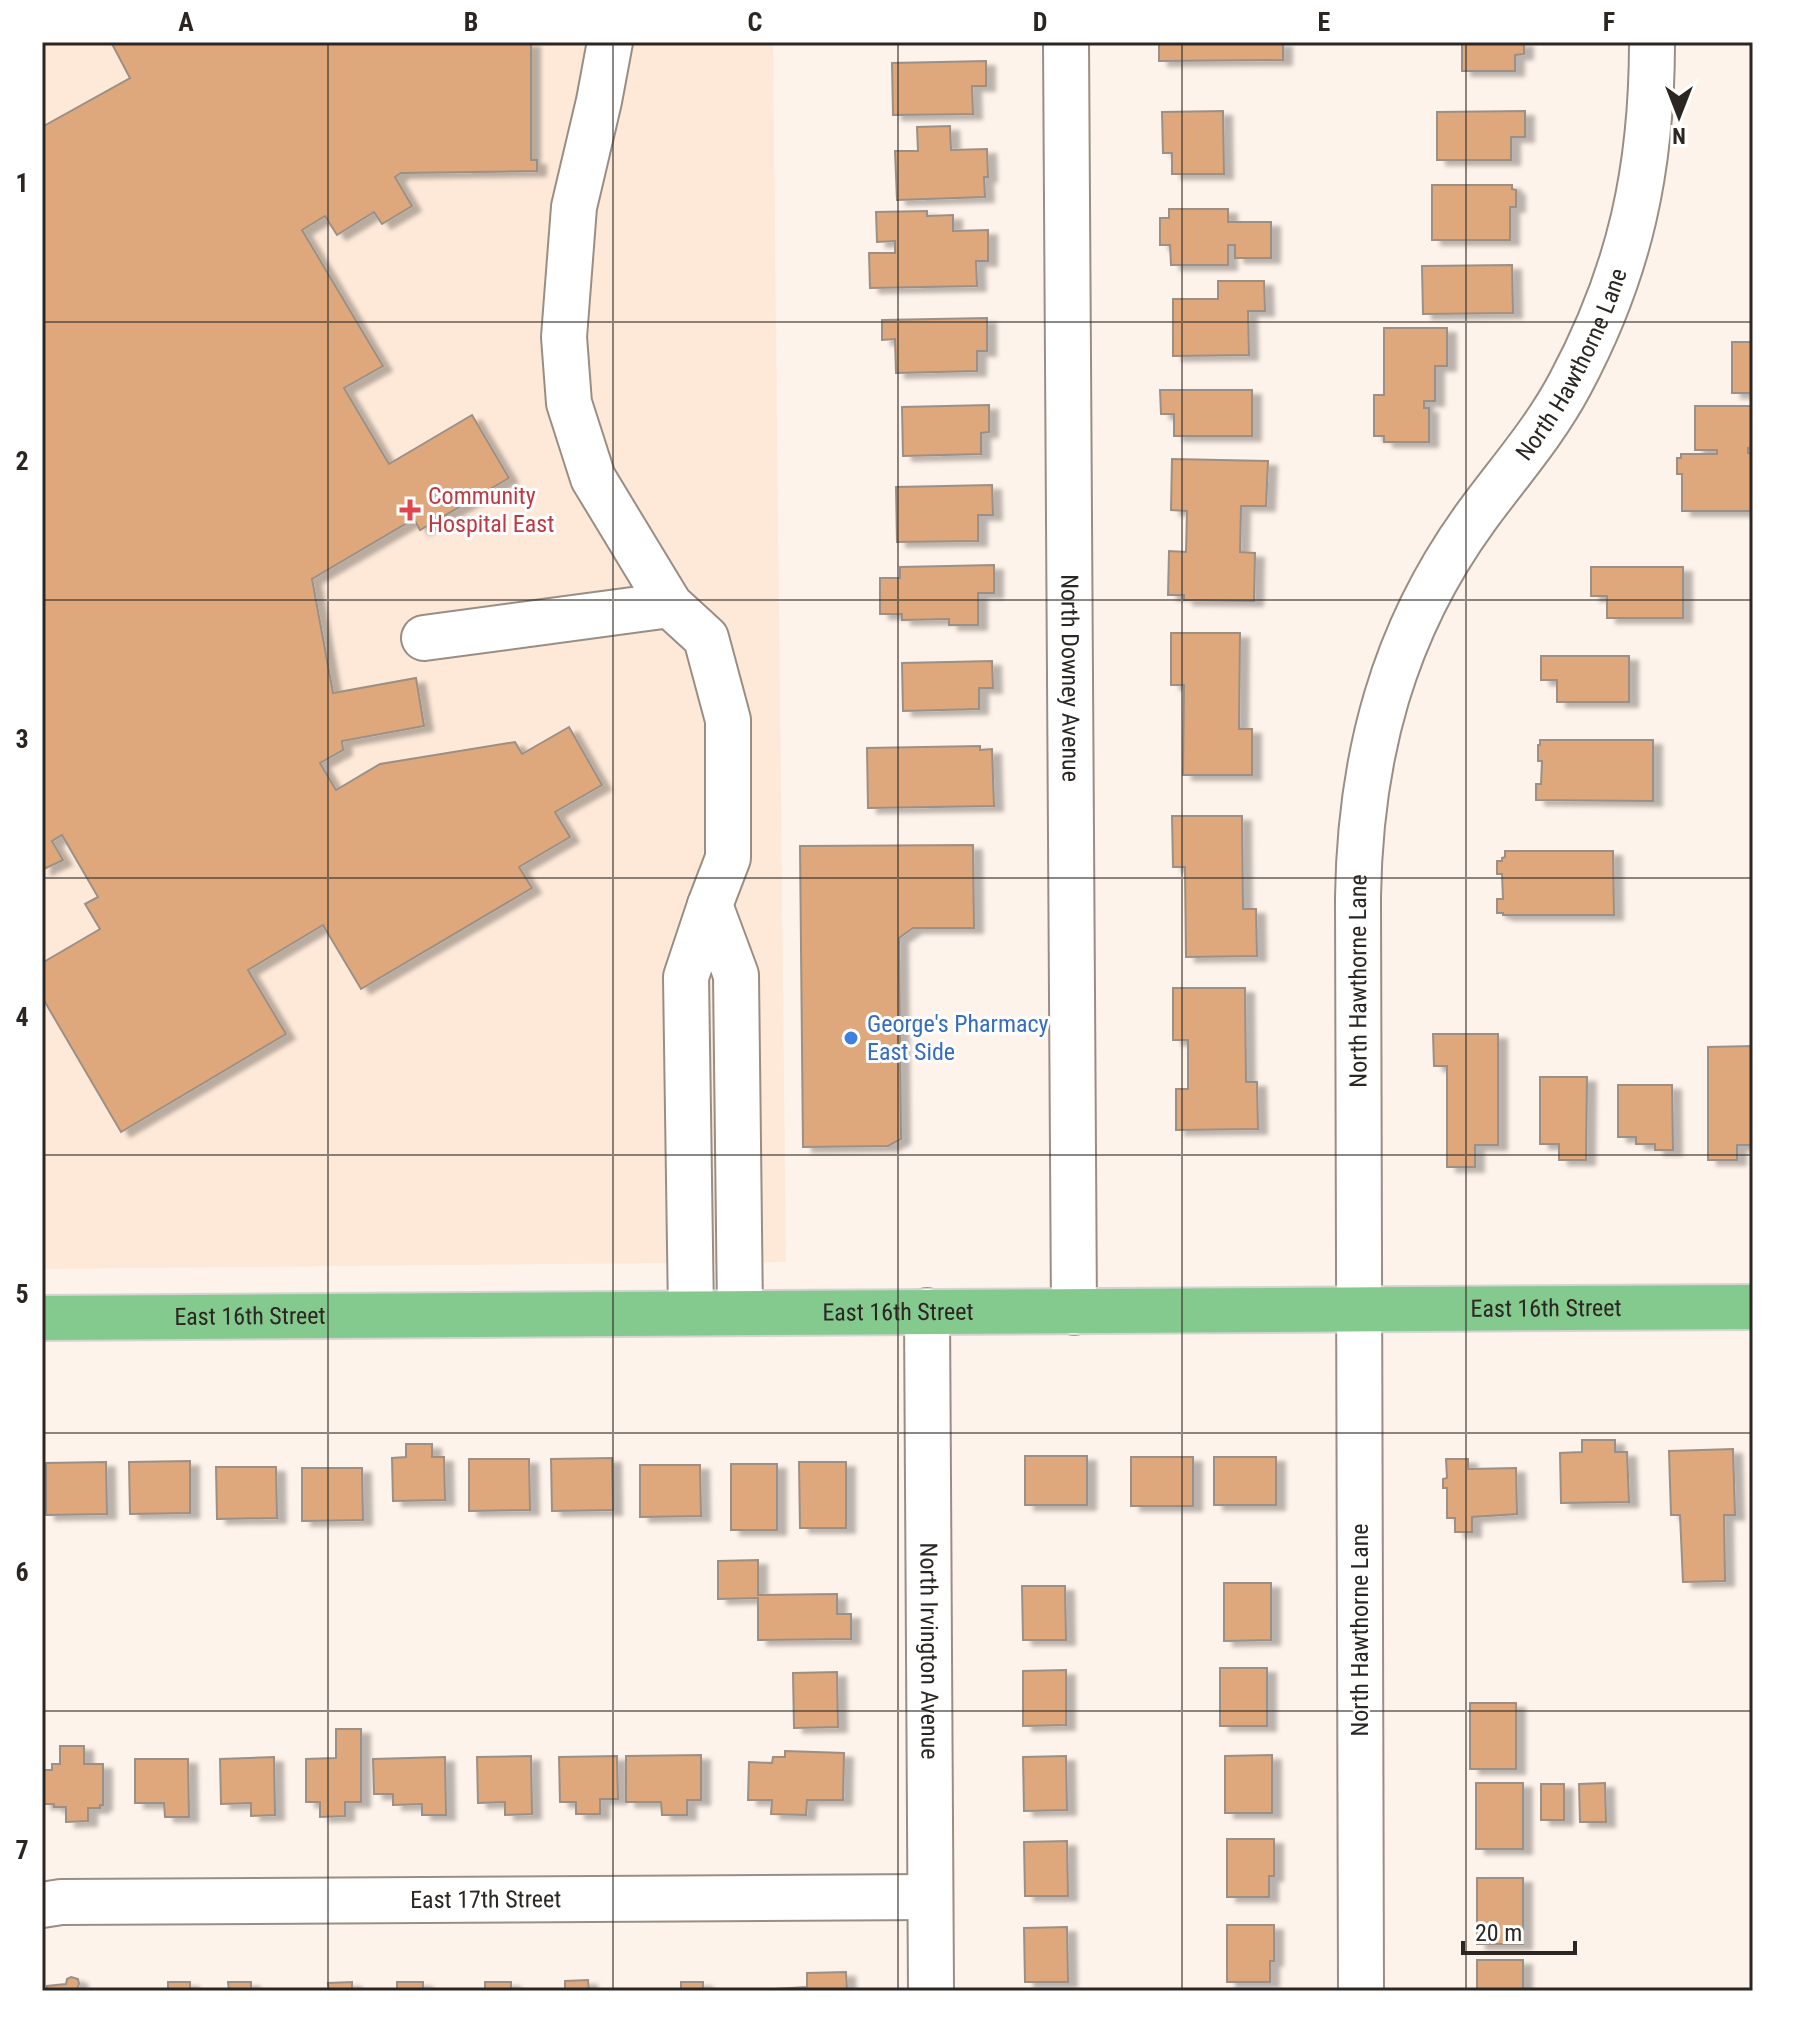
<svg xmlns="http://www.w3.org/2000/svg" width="1795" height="2033" font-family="'Roboto Condensed',sans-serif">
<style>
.built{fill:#fee9d9}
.building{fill:#dea87b;stroke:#9c9086;stroke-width:2;filter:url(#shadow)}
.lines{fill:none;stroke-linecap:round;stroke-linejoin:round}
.minor-casing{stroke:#9a8e84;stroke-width:48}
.major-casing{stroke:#d5d4d3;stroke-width:48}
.minor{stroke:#fff;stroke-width:44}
.major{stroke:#84c98e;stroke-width:44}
.grid{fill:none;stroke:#2b2622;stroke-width:2;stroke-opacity:0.55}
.health-dot{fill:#e0444e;stroke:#fff;stroke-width:3}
.shop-dot{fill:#3f7fe0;stroke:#fff;stroke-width:3}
.labels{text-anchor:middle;stroke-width:6;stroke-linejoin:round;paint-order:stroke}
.street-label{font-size:24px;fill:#2b2622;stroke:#fff}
.health-label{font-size:24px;fill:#be3a42;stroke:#fff;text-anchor:start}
.shop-label{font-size:24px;fill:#366cbe;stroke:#fff;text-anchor:start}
.neatline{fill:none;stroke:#2b2622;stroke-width:3}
.grid-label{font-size:26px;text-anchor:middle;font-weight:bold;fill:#2b2622}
</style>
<defs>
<filter id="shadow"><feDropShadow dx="9" dy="5" stdDeviation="2" flood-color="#0004"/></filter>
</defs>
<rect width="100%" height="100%" fill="#fef3ea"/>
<path class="built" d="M42 42H773L786 1262 42 1269Z"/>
<g class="building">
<path d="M111 42H531V160H537V171L401 173 395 177 412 206 382 224 374 212 337 235 325 216 302 230 383 366 344 388 389 464 472 415 509 478 420 530 414 519 312 579 333 693 416 678 424 726 342 741 343 750 320 763 336 790 380 764 515 742 522 754 569 727 602 785 555 812 570 837 519 867 532 888 361 989 323 925 248 970 286 1034 121 1132 42 997V963L100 929 85 904 98 897 62 835 52 841 63 860 42 870V127L130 78Z"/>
<path d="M1159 42H1283V60L1159 61Z"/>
<path d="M1462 42H1524V54L1515 55V71H1462Z"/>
<path d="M986 61V86H972L973 114 893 115 892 63Z"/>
<path d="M1223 111 1224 174H1172V153H1163L1162 112Z"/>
<path d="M1525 111V137H1511V160H1437V112Z"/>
<path d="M950 126 951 150 987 149 988 177H984L985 197 897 200 895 151H918L917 127Z"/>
<path d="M1432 185H1512V189L1516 190V207H1510V240H1432Z"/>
<path d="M1169 209H1228V222H1271V258H1235V245H1228V265H1171L1170 245H1160V218H1169Z"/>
<path d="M927 211V216L953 215V231L988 230V261H976L977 286 870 288 869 253H895V241L877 242 876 212Z"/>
<path d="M1512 265 1513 313 1423 314 1422 266Z"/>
<path d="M1218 281H1264L1265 311H1248L1249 355 1173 356V299H1218Z"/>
<path d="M987 318V351H977V371L896 373 895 339 882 340V320Z"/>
<path d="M1384 328H1447V366H1435V401H1424V408H1429V442H1384V436H1374V395H1384Z"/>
<rect x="1732" y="342" width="21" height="51"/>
<path d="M1160 390H1252V436H1174V414H1161Z"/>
<path d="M989 405V432L981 433V454L903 456 902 407Z"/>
<path d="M1695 406H1753V448H1748V453H1753V511H1682V474H1677V458H1681V454H1717V450H1695Z"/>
<path d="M1172 459 1268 461 1266 506H1241L1240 552 1255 553 1254 601 1184 600V595H1168L1169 551 1186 552 1187 511 1171 510Z"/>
<path d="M992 485 993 515H978V541L897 542 896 487Z"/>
<path d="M994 565V593H978V625H949V619L902 620V614H880V578H900V567Z"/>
<path d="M1591 567H1683V618H1607V596H1591Z"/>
<path d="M1171 633H1240L1239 729H1252V775H1183L1184 685H1171Z"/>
<path d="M1541 656H1629V702H1557V680H1541Z"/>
<path d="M992 661 993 688H979V709L903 711 902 663Z"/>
<path d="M1540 740H1653V801L1536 800V784H1541L1542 761H1538V745H1540Z"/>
<path d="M980 746V750L992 749 994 806 868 808 867 748Z"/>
<path d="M1172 816H1242L1243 909H1256L1257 956 1186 957 1185 867H1173Z"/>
<path d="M973 845 974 928H913L899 938 901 1139 888 1146 803 1147 800 846Z"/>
<path d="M1505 851H1613L1614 915H1503V913H1497V899H1503L1502 874H1497V861H1502V858L1505 857Z"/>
<path d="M1173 988H1245L1246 1082H1257L1258 1129 1176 1130V1089H1188V1040H1173Z"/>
<path d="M1433 1034H1498V1145H1475V1167H1447V1066H1434Z"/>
<path d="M1753 1046V1145H1737V1160H1708V1047Z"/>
<path d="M1540 1077H1587L1586 1160H1559V1144H1540Z"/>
<path d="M1618 1085H1672L1673 1150H1655V1144H1636V1137H1618Z"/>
<path d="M1582 1440H1615V1452H1627L1629 1502 1561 1503 1560 1453 1582 1452Z"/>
<path d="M406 1444H432V1457H444L445 1500 393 1501 392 1458 406 1457Z"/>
<path d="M1733 1449 1735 1515H1724L1725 1581 1683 1582 1680 1515H1671L1669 1451Z"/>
<rect x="1025" y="1456" width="62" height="49"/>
<rect x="1131" y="1457" width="62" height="49"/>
<rect x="1214" y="1457" width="62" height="48"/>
<path d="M612 1458 613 1510 552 1511 551 1459Z"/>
<path d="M469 1459H529L530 1510 469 1511Z"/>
<path d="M1446 1459H1468V1469L1516 1468 1517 1514 1472 1517V1532H1455V1518H1447V1488H1443V1479L1447 1478Z"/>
<path d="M190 1461V1513L130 1514 129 1462Z"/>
<path d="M106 1462 107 1514 46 1515V1463Z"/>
<path d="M799 1462H846V1528H800Z"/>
<rect x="731" y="1464" width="46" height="66"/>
<path d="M640 1465H700L701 1516 640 1517Z"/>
<path d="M216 1467H276L277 1518 217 1519Z"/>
<path d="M302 1468H362L363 1520 302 1521Z"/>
<path d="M758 1560V1595L837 1594V1614H851V1639L758 1640V1598L718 1599V1561Z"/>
<path d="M1224 1583H1271V1640L1224 1641Z"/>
<path d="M1022 1586H1065L1066 1640H1023Z"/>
<rect x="1220" y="1668" width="47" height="58"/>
<path d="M1066 1670V1725L1023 1726V1671Z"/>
<path d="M837 1672 838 1727 794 1728 793 1673Z"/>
<rect x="1470" y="1703" width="46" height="66"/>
<path d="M336 1729H361V1802H345V1816L320 1817V1802H306V1759L336 1758Z"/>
<path d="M60 1746H84V1764H103V1805H100V1808H88V1821L66 1822V1807H54V1804H42V1770H52V1764H60Z"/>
<path d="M785 1751 844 1753 843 1800H807L806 1815 771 1814 772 1800H748L749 1762 772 1763 773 1757H785Z"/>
<path d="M701 1755V1800H687V1815H662L661 1802H626V1756Z"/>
<path d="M1272 1755V1813H1225V1756Z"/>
<path d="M531 1756 532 1814 505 1815V1802L478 1803 477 1757Z"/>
<path d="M617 1756 618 1799H600V1814H576V1802H560L559 1757Z"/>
<path d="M1066 1756 1067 1810 1024 1811 1023 1757Z"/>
<path d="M274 1757 275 1815 251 1816V1803L221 1804 220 1759Z"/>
<path d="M445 1757 446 1815H422V1804L393 1805V1794H374L373 1759Z"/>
<path d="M135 1759H188L189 1817H165L164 1803H135Z"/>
<rect x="1476" y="1783" width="47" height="66"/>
<path d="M1605 1783 1606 1822H1580L1579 1784Z"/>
<rect x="1541" y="1784" width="23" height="36"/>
<path d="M1227 1839H1274V1876H1269V1897H1227Z"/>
<path d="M1067 1841 1068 1896H1025L1024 1842Z"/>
<rect x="1477" y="1878" width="46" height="66"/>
<path d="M1227 1925H1274V1961H1270V1982H1227Z"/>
<path d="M1067 1927 1068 1982H1025L1024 1928Z"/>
<rect x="1477" y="1960" width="46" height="31"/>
<path d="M846 1972 847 1990 774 1991V1989L807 1987V1973Z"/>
<path d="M71 1977 78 1979 79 1984 77 1989 47 1991V1986L66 1984 67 1979Z"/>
<path d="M588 1980 589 1991H565V1981Z"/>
<rect x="168" y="1982" width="22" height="9"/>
<path d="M228 1982H251V1991H229Z"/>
<path d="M352 1982V1991H329L328 1983Z"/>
<rect x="397" y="1982" width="26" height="9"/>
<rect x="485" y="1982" width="26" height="9"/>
<rect x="681" y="1982" width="22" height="9"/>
</g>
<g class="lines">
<defs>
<g id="minor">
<path d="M610 42 599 101 574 207 564 337 569 403 593 478 670 605 706 638 728 720V858L710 905 686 977 691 1313"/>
<path id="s1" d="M1066 42 1074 1312"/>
<path d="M424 638 670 605"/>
<path d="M710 905 736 975 740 1313"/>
<path id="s2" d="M927 1311 931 1991"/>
<path id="s3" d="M42 1905 61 1902 930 1897"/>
<path id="s4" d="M1361 1991 1358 897C1360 757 1393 631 1476 517 1508 473 1544 433 1570 384 1630 272 1652 169 1652 42"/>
</g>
<g id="major">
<path id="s5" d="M42 1318C612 1313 1183 1311 1753 1307"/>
</g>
</defs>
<use href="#minor" class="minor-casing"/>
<use href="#major" class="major-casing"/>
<use href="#minor" class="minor"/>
<use href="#major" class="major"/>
</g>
<path class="grid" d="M328 42V1991M613 42V1991M898 42V1991M1182 42V1991M1466 42V1991M42 322H1753M42 600H1753M42 878H1753M42 1155H1753M42 1433H1753M42 1711H1753"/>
<path class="health-dot" d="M406 498h8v8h8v8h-8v8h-8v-8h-8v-8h8z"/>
<circle class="shop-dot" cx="851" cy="1038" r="8"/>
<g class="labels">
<g class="street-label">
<text dy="8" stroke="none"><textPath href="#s4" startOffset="1680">North Hawthorne Lane</textPath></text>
<text dy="8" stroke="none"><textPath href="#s1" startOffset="636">North Downey Avenue</textPath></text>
<text dy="8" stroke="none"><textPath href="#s4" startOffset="1010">North Hawthorne Lane</textPath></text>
<text dy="8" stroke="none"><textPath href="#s5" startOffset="1504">East 16th Street</textPath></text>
<text dy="8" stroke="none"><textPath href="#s5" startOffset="856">East 16th Street</textPath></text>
<text dy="8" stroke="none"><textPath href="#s5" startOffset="208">East 16th Street</textPath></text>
<text transform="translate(1360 1630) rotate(-90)" y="8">North Hawthorne Lane</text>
<text dy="8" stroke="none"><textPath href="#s2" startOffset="340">North Irvington Avenue</textPath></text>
<text dy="8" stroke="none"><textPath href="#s3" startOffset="444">East 17th Street</textPath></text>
</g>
<g class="health-label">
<text x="428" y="504">Community<tspan x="428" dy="28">Hospital East</tspan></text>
</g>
<g class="shop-label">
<text x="867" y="1032">George's Pharmacy<tspan x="867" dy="28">East Side</tspan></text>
</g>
</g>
<rect width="1795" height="2033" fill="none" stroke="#ffffff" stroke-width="88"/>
<g transform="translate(1679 116) rotate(180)" stroke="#ffffff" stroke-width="6" paint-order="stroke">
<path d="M0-6L14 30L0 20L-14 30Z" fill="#2b2622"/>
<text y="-12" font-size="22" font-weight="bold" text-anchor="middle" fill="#2b2622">N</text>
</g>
<path d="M1463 1941v12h112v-12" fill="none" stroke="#2b2622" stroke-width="4"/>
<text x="1475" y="1941" font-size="24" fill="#2b2622" stroke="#ffffff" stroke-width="6" paint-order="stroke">20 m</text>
<rect x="44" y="44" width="1707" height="1945" class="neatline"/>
<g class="grid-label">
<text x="186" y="31">A</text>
<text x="471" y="31">B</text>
<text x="755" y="31">C</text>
<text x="1040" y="31">D</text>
<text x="1324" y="31">E</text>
<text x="1609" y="31">F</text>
<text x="22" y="192">1</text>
<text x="22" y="470">2</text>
<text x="22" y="748">3</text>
<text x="22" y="1026">4</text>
<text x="22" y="1303">5</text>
<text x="22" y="1581">6</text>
<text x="22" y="1859">7</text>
</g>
</svg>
